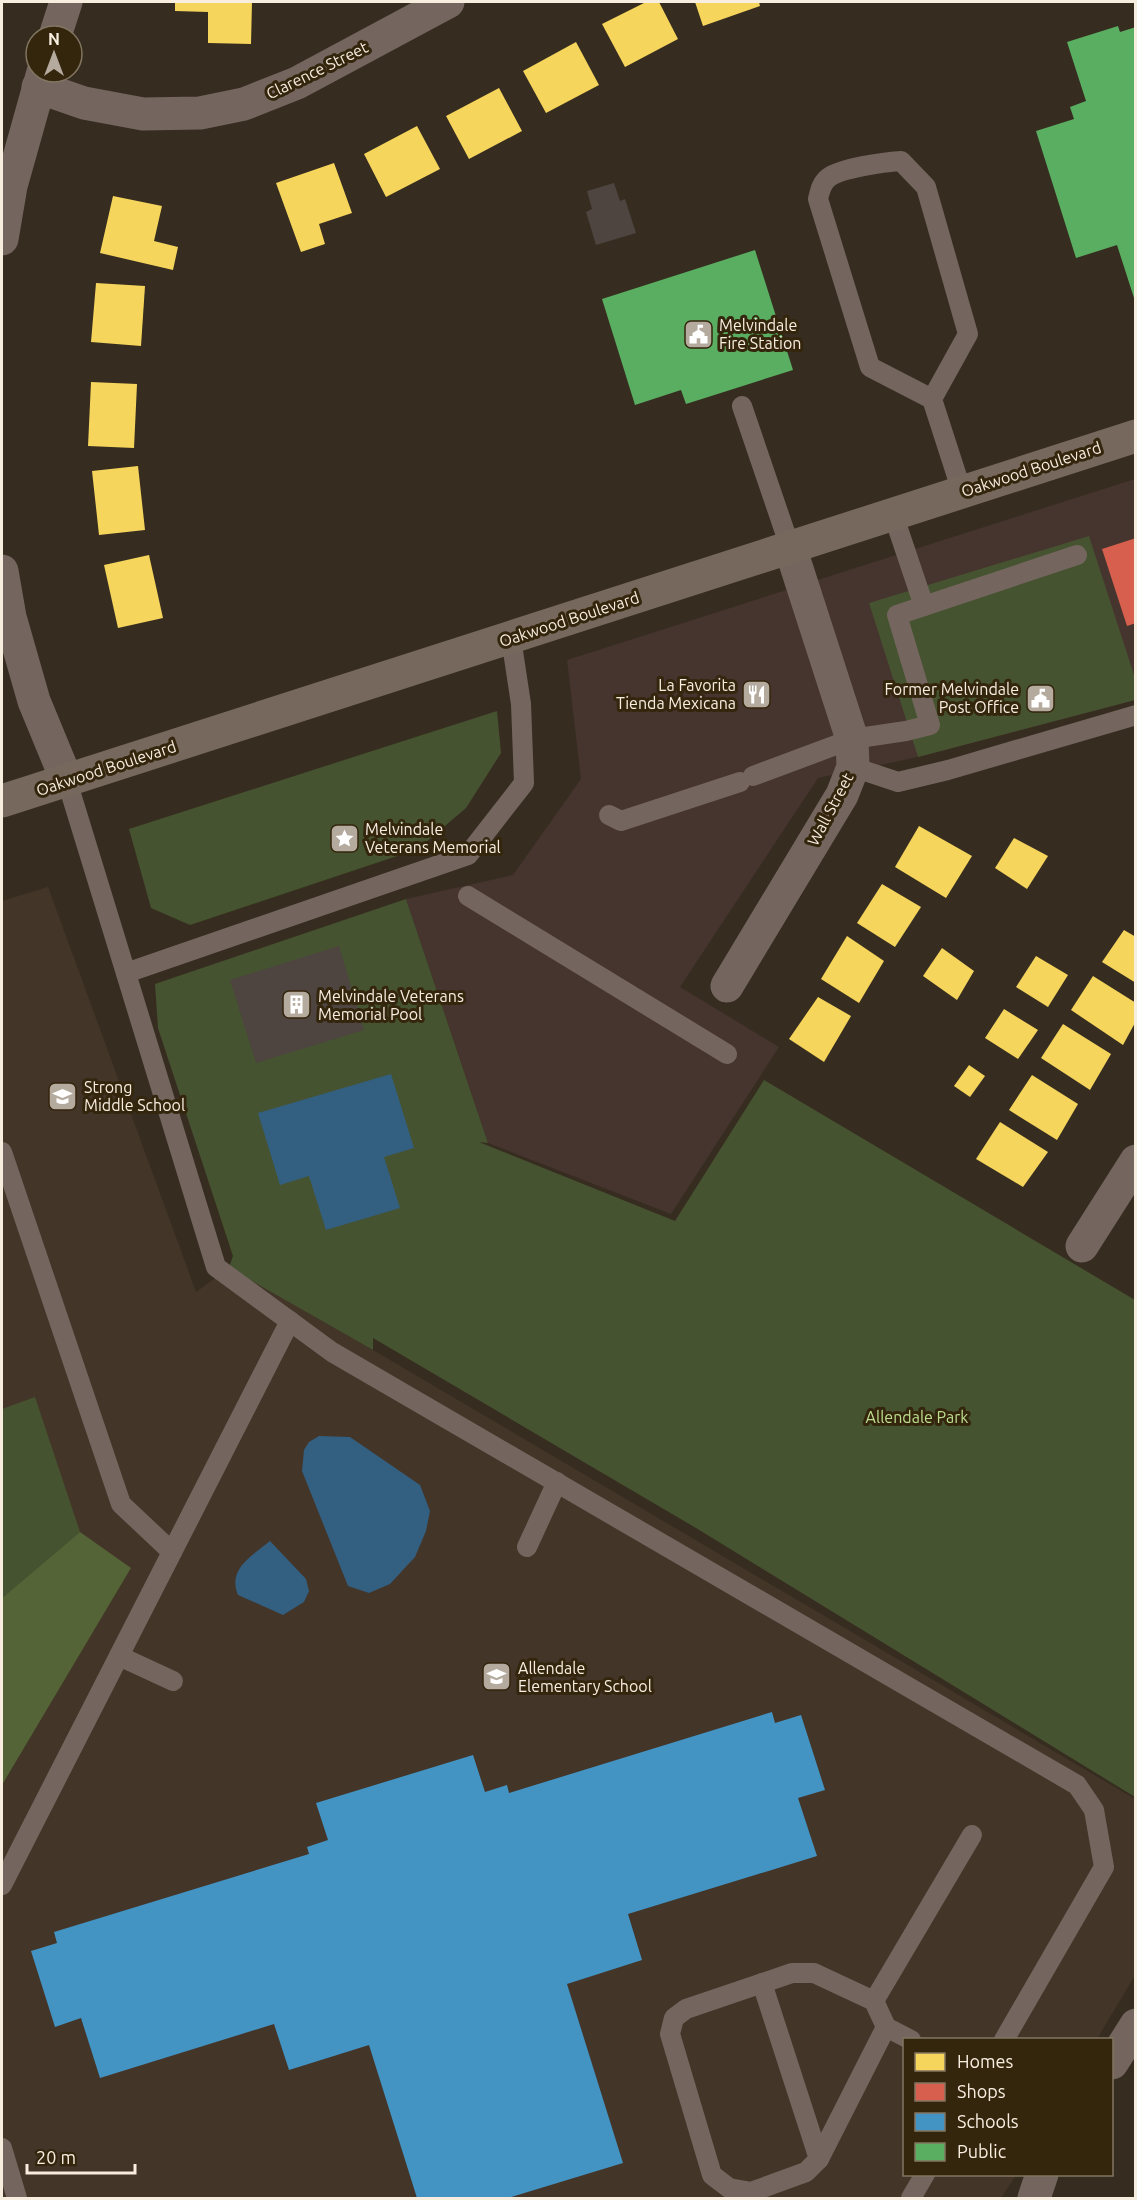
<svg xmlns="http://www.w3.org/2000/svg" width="1137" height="2200" font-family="Ubuntu,sans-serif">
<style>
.commercial{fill:#46342e}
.education{fill:#443529}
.green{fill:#465330}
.forest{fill:#546436}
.water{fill:#335f80}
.homes{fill:#f6d55c}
.shops{fill:#d6604d}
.schools{fill:#4393c3}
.public{fill:#5aae61}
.building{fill:#4e4541}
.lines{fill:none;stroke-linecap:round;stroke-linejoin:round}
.service{stroke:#74665e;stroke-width:20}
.minor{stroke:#74665e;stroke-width:33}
.secondary{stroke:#77685d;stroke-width:33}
.labels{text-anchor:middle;stroke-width:6;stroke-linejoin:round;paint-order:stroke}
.street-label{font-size:16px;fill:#f8eee0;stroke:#34250d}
.poi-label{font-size:16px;fill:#f8eee0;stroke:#34250d;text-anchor:start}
.park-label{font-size:16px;fill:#bedf90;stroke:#34250d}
</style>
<rect width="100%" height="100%" fill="#362d20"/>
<path class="commercial" d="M1135 479V700L918 757 818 778 680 987 779 1047 671 1214 488 1143 406 899 513 875 581 779 567 660Z"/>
<path class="education" d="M48 887 196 1292 229 1268 373 1350 1135 1799V1975L1097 2039 904 2040V2174L1016 2175 1001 2198H2V1785L131 1568 2 1620V901Z"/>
<g class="green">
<path d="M1089 536 1135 678V700L918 757 869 603Z"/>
<path d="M497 711 501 753 466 808 418 849 190 925 151 908 129 829Z"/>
<path d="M406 899 488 1143 479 1142 675 1221 764 1080 1135 1300V1797L696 1528 373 1338V1350L229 1268 233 1256 158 1028 155 984Z"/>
<path d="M35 1397 80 1532 2 1598V1409Z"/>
</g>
<path class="forest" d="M80 1532 131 1568 2 1785V1598Z"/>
<g class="water">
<path d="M391 1074 414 1148 384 1157 400 1208 326 1230 309 1176 280 1185 258 1113Z"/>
<path d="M319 1436 350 1437 420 1485 430 1511 426 1531 415 1557 390 1584 369 1593 348 1586 302 1471 304 1450 309 1442Z"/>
<path d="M270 1541 306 1579 309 1591 304 1602 283 1615 238 1595C227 1569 252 1556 270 1541Z"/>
</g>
<g class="homes">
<path d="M175 2H252L251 44 208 43V12L175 11Z"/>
<path d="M646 2H659L678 39 625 67 602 24Z"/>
<path d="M695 2H759L760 6 703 26Z"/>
<path d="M576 42 599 85 546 113 523 71Z"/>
<path d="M499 88 522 131 469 159 446 116Z"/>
<path d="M417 126 440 169 386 197 364 154Z"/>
<path d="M334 163 352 213 319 224 325 244 301 252 276 183Z"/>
<path d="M113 196 162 206 154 241 178 247 173 270 100 253Z"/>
<path d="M96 283 145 286 141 346 91 342Z"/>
<path d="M91 382 137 384 134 448 88 446Z"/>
<path d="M138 466 145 530 99 535 92 471Z"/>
<path d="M149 555 163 618 118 628 104 565Z"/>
<path d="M919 826 972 856 946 898 895 867Z"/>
<path d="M1014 838 1048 856 1027 889 995 868Z"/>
<path d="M882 884 921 907 895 947 857 923Z"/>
<path d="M1124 930 1136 937V983L1102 962Z"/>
<path d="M847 936 884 961 859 1003 821 979Z"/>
<path d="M942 948 974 971 957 1000 923 976Z"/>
<path d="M1036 956 1068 975 1048 1007 1016 987Z"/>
<path d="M1093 976 1136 1003V1021L1123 1045 1071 1010Z"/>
<path d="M818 997 851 1016 824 1062 789 1039Z"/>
<path d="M1004 1009 1038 1030 1018 1059 985 1038Z"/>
<path d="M1063 1024 1111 1054 1090 1090 1041 1058Z"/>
<path d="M969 1065 985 1076 970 1097 954 1086Z"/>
<path d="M1032 1075 1078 1104 1057 1140 1009 1110Z"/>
<path d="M1000 1122 1048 1152 1023 1187 976 1159Z"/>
</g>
<path class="shops" d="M1136 538V623L1127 626 1102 549Z"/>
<path class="schools" d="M772 1712 775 1723 801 1715 825 1790 798 1798 817 1856 628 1914 642 1960 567 1984 623 2163 508 2198H417L369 2045 289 2070 274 2024 100 2078 81 2018 55 2027 31 1951 57 1943 54 1932 309 1854 307 1847 328 1840 316 1803 473 1755 485 1792 507 1785 509 1793Z"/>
<g class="public">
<path d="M1118 26 1120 32 1136 27 1135 301 1117 245 1076 258 1036 131 1074 119 1070 107 1086 101 1067 42Z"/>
<path d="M755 250 793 370 686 404 681 390 635 405 602 299Z"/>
</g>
<g class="building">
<path d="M614 183 620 201 625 199 636 233 596 245 586 212 592 209 587 191Z"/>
<path d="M339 946 364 1030 256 1063 230 980Z"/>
</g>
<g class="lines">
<g class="service">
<path d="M932 399 968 334 926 187 901 161C885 162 840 168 828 178 821 184 820 191 818 199L870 367 932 399 962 492"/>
<path d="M742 406 790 547"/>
<path d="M893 514 924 606 1077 555"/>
<path d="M853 767 898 782 948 770 1136 715"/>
<path d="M753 776 852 739 906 731 930 725 897 615 924 606"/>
<path d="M67 781 216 1267 332 1352 1077 1785 1094 1810 1104 1867 1004 2040"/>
<path d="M609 815 621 821 740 782"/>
<path d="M468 896 727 1054"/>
<path d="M126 973 468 855 524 783 521 704 511 638"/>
<path d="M2 1152 121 1504 172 1552"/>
<path d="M527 1547 557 1482"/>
<path d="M119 1656 173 1681"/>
<path d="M2 1885 290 1321"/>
<path d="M762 1983 819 2159"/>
<path d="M874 2001 972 1835"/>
<path d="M886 2027 819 2159 806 2172 751 2192 729 2188 712 2175 670 2034 674 2018 686 2009 792 1973H814L874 2001 886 2027 911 2040"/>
<path d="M2 2148 17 2198"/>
<path d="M911 2198 925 2174"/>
</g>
<g class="minor">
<path d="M55 36 66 2"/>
<path d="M38 87 84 103 143 114 200 113 244 104 297 83 448 2"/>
<path d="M2 239 11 186 43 72"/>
<path d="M2 571 10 617 34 701 67 781"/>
<path d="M727 986 842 795 853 767 852 739 790 547"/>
<path d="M1082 1246 1136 1161"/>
<path d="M1112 2063 1136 2025"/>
<path d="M1034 2198 1042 2174"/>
</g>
<path class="secondary" d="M2 801 1136 436"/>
</g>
<defs>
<symbol id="civic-square" viewBox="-11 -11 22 22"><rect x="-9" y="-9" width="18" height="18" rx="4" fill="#b4aa9d" stroke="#34250d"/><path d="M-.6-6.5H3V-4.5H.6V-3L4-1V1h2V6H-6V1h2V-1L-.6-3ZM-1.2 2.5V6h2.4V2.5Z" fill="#fff"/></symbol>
<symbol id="restaurant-square" viewBox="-11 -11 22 22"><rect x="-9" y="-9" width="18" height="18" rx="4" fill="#b4aa9d" stroke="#34250d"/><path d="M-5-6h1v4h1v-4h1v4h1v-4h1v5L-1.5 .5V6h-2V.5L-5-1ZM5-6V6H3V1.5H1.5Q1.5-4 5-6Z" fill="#fff"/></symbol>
<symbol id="sight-square" viewBox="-11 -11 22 22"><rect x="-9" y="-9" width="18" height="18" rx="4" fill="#b4aa9d" stroke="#34250d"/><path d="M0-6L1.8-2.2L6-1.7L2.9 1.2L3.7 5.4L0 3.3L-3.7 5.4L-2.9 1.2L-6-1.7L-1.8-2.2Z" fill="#fff"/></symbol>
<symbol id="building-square" viewBox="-11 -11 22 22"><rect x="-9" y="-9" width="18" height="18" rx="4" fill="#b4aa9d" stroke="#34250d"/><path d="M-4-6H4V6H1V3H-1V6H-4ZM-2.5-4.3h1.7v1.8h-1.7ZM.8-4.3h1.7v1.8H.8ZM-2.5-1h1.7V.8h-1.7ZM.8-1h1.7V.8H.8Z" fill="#fff"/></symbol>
<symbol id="school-square" viewBox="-11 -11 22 22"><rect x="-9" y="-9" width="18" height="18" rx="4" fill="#b4aa9d" stroke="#34250d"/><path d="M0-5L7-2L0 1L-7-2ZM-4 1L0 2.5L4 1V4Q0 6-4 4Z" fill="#fff"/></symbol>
</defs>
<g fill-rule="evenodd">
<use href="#civic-square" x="682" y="318" width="33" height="33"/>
<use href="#restaurant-square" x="740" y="678" width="33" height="33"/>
<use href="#civic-square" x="1024" y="682" width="33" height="33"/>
<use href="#sight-square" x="328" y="822" width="33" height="33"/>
<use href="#building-square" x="280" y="988" width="33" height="33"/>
<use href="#school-square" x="46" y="1080" width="33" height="33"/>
<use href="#school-square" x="480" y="1660" width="33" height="33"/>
</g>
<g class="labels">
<g class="street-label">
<text transform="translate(317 70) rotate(-26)" y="6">Clarence Street</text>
<text transform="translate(1031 469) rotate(-18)" y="6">Oakwood Boulevard</text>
<text transform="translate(569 619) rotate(-18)" y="6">Oakwood Boulevard</text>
<text transform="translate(106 768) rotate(-18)" y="6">Oakwood Boulevard</text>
<text transform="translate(830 809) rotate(-62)" y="6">Wall Street</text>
</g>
<g class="poi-label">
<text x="719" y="331">Melvindale<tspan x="719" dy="18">Fire Station</tspan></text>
<text x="736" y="691" text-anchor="end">La Favorita<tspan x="736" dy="18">Tienda Mexicana</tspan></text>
<text x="1019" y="695" text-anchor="end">Former Melvindale<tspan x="1019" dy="18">Post Office</tspan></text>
<text x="365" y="835">Melvindale<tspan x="365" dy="18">Veterans Memorial</tspan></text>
<text x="318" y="1002">Melvindale Veterans<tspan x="318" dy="18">Memorial Pool</tspan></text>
<text x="84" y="1093">Strong<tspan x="84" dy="18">Middle School</tspan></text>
<text x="518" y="1674">Allendale<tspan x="518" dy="18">Elementary School</tspan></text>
</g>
<g class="park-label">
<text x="917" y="1423">Allendale Park</text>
</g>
</g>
<rect width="1137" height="2200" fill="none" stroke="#f8eee0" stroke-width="6"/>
<rect x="903" y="2038" width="210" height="138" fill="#34250d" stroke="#827561" stroke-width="1.5"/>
<rect x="915" y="2053" width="30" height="18" fill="#f6d55c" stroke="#827561" stroke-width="1.5"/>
<text x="957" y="2068" font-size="18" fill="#f8eee0">Homes</text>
<rect x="915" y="2083" width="30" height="18" fill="#d6604d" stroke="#827561" stroke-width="1.5"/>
<text x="957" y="2098" font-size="18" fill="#f8eee0">Shops</text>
<rect x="915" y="2113" width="30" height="18" fill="#4393c3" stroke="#827561" stroke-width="1.5"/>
<text x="957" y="2128" font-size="18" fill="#f8eee0">Schools</text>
<rect x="915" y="2143" width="30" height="18" fill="#5aae61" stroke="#827561" stroke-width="1.5"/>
<text x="957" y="2158" font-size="18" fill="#f8eee0">Public</text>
<g transform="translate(54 54)"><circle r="28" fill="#34250d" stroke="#827561" stroke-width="1.5"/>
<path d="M0-4.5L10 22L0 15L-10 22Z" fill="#b4aa9d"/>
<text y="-9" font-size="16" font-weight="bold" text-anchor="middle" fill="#f8eee0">N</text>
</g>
<path d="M27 2164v9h108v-9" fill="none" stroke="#f8eee0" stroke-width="3"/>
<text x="36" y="2164" font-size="18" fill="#f8eee0" stroke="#34250d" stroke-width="4.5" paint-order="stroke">20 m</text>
</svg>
